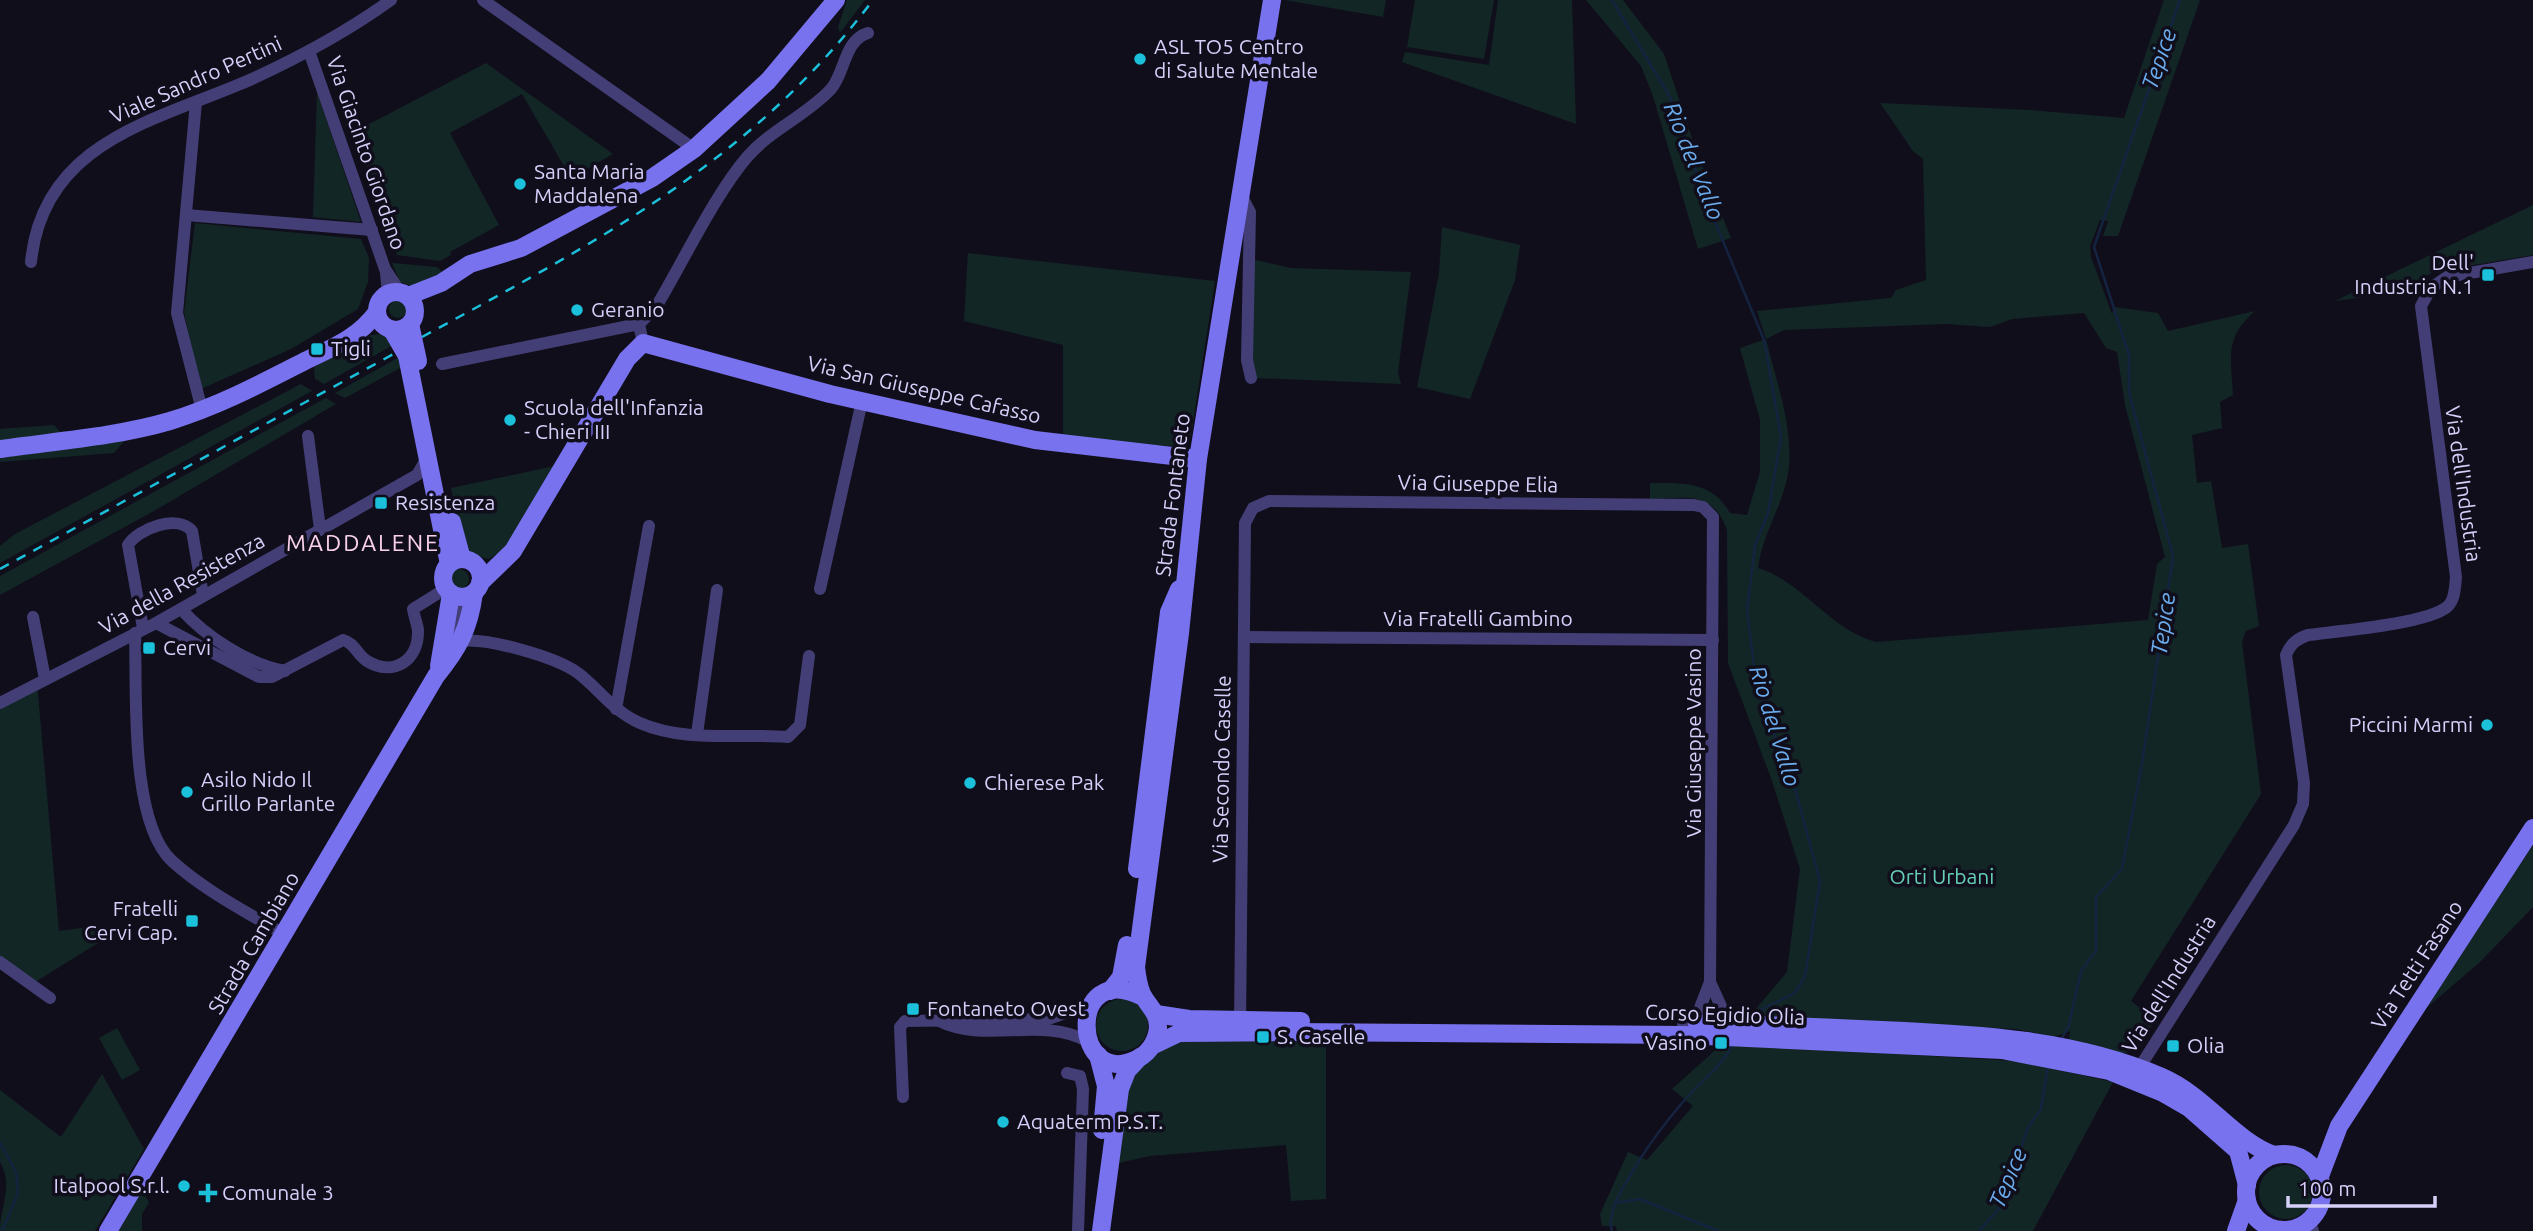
<svg xmlns="http://www.w3.org/2000/svg" width="2533" height="1231" font-family="Ubuntu,sans-serif">
<style>
.green{fill:#122626;fill-rule:evenodd}
.lines{fill:none;stroke-linecap:round;stroke-linejoin:round}
.stream{stroke:#142440;stroke-width:2.5}
.street{stroke:#433f76;stroke-width:12}
.secondary{stroke:#7972ee;stroke-width:18}
.rail{stroke:#1bc0da;stroke-width:2.5;stroke-dasharray:10 9;stroke-linecap:butt}
.poi-dot{fill:#1bc0da;stroke:#110e1c;stroke-width:2.5}
.labels{text-anchor:middle;stroke-width:7;stroke-linejoin:round;paint-order:stroke}
.poi-label{font-size:21px;fill:#d6cff9;stroke:#110e1c;text-anchor:start}
.street-label{font-size:21px;fill:#d6cff9;stroke:#110e1c}
.park-label{font-size:21px;fill:#65cfb8;stroke:#110e1c}
.water-label{font-size:23px;font-style:italic;fill:#6aaced;stroke:#110e1c}
.neighbourhood-label{font-size:23px;letter-spacing:2px;fill:#f9d1e9;stroke:#110e1c}
</style>
<rect width="100%" height="100%" fill="#110e1c"/>
<g class="green">
<path d="M847 0H865L840 33 838 27Z"/>
<path d="M1285 0H1386L1383 17Z"/>
<path d="M1415 0H1494L1484 59 1407 47Z"/>
<path d="M1498 0H1572L1576 124 1402 62 1405 52 1489 65Z"/>
<path d="M1586 0H1623L1664 54 1697 153 1731 238 1698 249 1653 96 1641 66Z"/>
<path d="M2164 0H2200L2118 236H2103L2108 221 2100 220 2090 246 2091 257 2112 314 2114 307 2158 313 2168 331 2255 311C2224 338 2231 357 2233 395L2220 402 2222 428 2192 435 2197 483 2211 481 2222 548 2248 544 2259 626 2246 631 2242 642 2261 794 2131 1001 2155 1020C2150 1028 2146 1038 2140 1045 2126 1063 2088 1046 2069 1041L2070 1031 2054 1037 2016 1029 1749 1017 1787 972 1800 869 1772 781 1728 663 1727 530C1713 490 1686 498 1650 499V483C1684 483 1712 481 1730 513L1747 515 1760 472V420L1740 348 1766 339 1757 311 1891 298 1896 290 1926 280 1923 159 1913 151 1880 103 2030 110 2124 118ZM2084 313 2106 348 2117 352 2125 405 2165 557 2157 564 2148 620 1876 642C1830 630 1803 582 1758 568 1762 535 1782 507 1788 474 1795 431 1776 381 1766 339L1784 330 1946 324 1990 327 2012 319Z"/>
<path d="M486 63 613 154 571 178 522 94 450 133 499 225 450 252 451 255 440 261 397 255 354 132Z"/>
<path d="M317 92 361 222 313 217Z"/>
<path d="M2533 205V255L2433 272 2396 293 2335 301Z"/>
<path d="M195 223 361 239 369 258 368 282 358 309 291 349 201 389 184 313Z"/>
<path d="M1442 227 1520 245 1515 280 1470 399 1417 387 1439 273Z"/>
<path d="M968 253 1215 281 1191 435 1185 444 1171 446 1063 439V345L964 321Z"/>
<path d="M1251 259 1291 268 1411 272 1398 372 1401 384 1255 378 1251 368Z"/>
<path d="M392 263 437 267 443 273 414 287 400 282Z"/>
<circle cx="398" cy="309" r="9"/>
<path d="M384 334 395 344 324 384 315 379 314 367 371 335Z"/>
<path d="M403 355 402 367 345 398 335 393Z"/>
<path d="M301 384 312 391 0 563V546L15 534Z"/>
<path d="M326 398 336 404 154 511 0 595V576Z"/>
<path d="M54 425 62 434 0 441V429Z"/>
<path d="M130 434 114 453 0 462V452Z"/>
<path d="M555 466 507 547 489 559 468 554 463 543 451 488Z"/>
<circle cx="459" cy="579" r="10"/>
<path d="M37 683 59 931 95 926 98 943 32 984 0 961V703Z"/>
<path d="M2533 845V907L2480 962 2424 1010Z"/>
<circle cx="1122" cy="1025" r="26"/>
<path d="M117 1028 140 1070 122 1080 99 1038Z"/>
<path d="M1176 1040H1326V1199L1291 1201 1286 1145 1150 1156 1114 1164 1125 1095 1134 1072Z"/>
<path d="M1722 1044 2016 1061 2113 1082 2033 1231H1617L1616 1226H1602L1600 1214 1628 1152 1647 1160 1693 1106 1672 1089Z"/>
<path d="M102 1074 144 1149 95 1231H0C0 1207 14 1185 0 1162V1090L61 1137Z"/>
<circle cx="2286" cy="1192" r="27"/>
<path d="M141 1186 149 1203 142 1214V1231H115Z"/>
</g>
<g class="lines">
<g class="stream">
<path d="M1612 0 1670 97 1708 205 1764 340 1781 437 1768 513 1755 545 1747 610 1755 674 1765 711 1794 785 1820 881 1805 976 1795 993 1762 1009 1754 1017"/>
<path d="M2061 1040 2069 1025 2081 971 2096 951V897L2122 869 2142 763 2173 556 2129 393V355L2094 247 2180 0"/>
<path d="M0 1143 16 1172 18 1193 2 1231"/>
<path d="M1615 1203C1634 1165 1662 1125 1690 1094 1706 1077 1722 1065 1733 1045"/>
<path d="M1612 1231 1610 1223 1615 1203 1640 1199 1718 1231"/>
<path d="M1979 1231 2001 1206 2028 1128 2041 1109 2048 1065"/>
</g>
<g class="street">
<path d="M483 0 694 149"/>
<path d="M309 51 385 269 400 292"/>
<path d="M196 102 177 313 202 410"/>
<path d="M1241 195 1250 212 1247 360 1251 378"/>
<path d="M186 215 372 230"/>
<path d="M31 262C43 140 159 120 252 79 300 57 348 31 391 0"/>
<path d="M386 273 388 294"/>
<path d="M643 343 639 324 656 307C683 262 715 194 748 156 772 129 807 115 831 89 845 73 844 40 868 33"/>
<path d="M442 364 639 324"/>
<path d="M308 436 320 529"/>
<path d="M820 589 862 401"/>
<path d="M459 597 456 632 461 641C486 637 556 657 578 673 599 689 614 712 640 723 685 743 740 733 788 737L800 725 809 656"/>
<path d="M181 609C206 637 248 664 285 671"/>
<path d="M33 617 45 679"/>
<path d="M156 623 259 677H272L343 640C355 643 357 655 367 661 393 677 419 661 418 630 417 623 414 616 413 609L445 589"/>
<path d="M143 628 128 545C139 528 178 514 192 531L203 595"/>
<path d="M135 633C137 691 129 821 172 861 205 891 247 912 285 935"/>
<path d="M1244 637 1713 640"/>
<path d="M0 703 156 623 417 475 427 458"/>
<path d="M616 709 649 526"/>
<path d="M697 734 717 590"/>
<path d="M0 962 50 998"/>
<path d="M1710 982 1724 1013 1738 1024"/>
<path d="M939 1021C985 1044 1041 1016 1087 1041"/>
<path d="M1240 1026 1245 523 1253 508 1269 501 1694 505 1703 507 1713 517 1710 982 1698 1013 1683 1024"/>
<path d="M1067 1073 1080 1076 1083 1089 1078 1231"/>
<path d="M2136 1073 2294 825 2303 804 2304 783 2286 655C2291 643 2297 639 2308 635 2338 631 2426 624 2447 607 2455 600 2455 587 2456 577L2421 306 2431 288 2447 277 2533 262"/>
<path d="M903 1097 900 1027 905 1021 1048 1019 1092 1004"/>
<path d="M2309 1221 2313 1231"/>
</g>
<g class="secondary">
<circle cx="396" cy="311" r="19"/>
<path d="M408 296 441 283 470 264 521 248 652 178 694 149 768 81 836 0"/>
<path d="M410 324 418 361"/>
<path d="M392 330 407 356 449 564"/>
<path d="M0 449C56 441 115 437 170 421 219 406 262 383 307 360 334 347 359 337 377 312"/>
<path d="M452 522 462 559"/>
<circle cx="462" cy="578" r="19"/>
<path d="M480 583 513 551 627 359 643 343 830 394 1035 440 1198 459"/>
<path d="M439 666 451 594"/>
<path d="M1137 869 1169 612 1179 589"/>
<path d="M1110 991 1121 977 1127 945"/>
<path d="M1143 997C1065 957 1072 1094 1139 1058 1150 1052 1157 1040 1158 1027 1158 1012 1148 1006 1142 994 1138 985 1137 976 1136 967L1180 633 1198 459 1272 0"/>
<path d="M1156 1014 1189 1019 1301 1021"/>
<path d="M1697 1024C1758 1024 1820 1027 1882 1030 1976 1034 2074 1039 2162 1077 2206 1096 2234 1141 2274 1155"/>
<path d="M1152 1046 1179 1033 1291 1032 1684 1035 2002 1050 2109 1071 2163 1093 2189 1108 2238 1151 2247 1185"/>
<path d="M1098 1055 1106 1086 1102 1130"/>
<circle cx="2284" cy="1192" r="38"/>
<path d="M2320 1176 2339 1126 2533 828"/>
<path d="M108 1231 436 676C459 648 469 629 474 593"/>
<path d="M1101 1231 1120 1089 1127 1071 1140 1057"/>
<path d="M2236 1231 2247 1200"/>
</g>
<g class="rail">
<path d="M422 337C595 243 751 162 873 0"/>
<path d="M0 569 399 351"/>
</g>
</g>
<g class="poi-dot">
<circle cx="1140" cy="59" r="7"/>
<circle cx="520" cy="184" r="7"/>
<rect x="2481" y="268" width="14" height="14" rx="3.5"/>
<circle cx="577" cy="310" r="7"/>
<rect x="310" y="342" width="14" height="14" rx="3.5"/>
<circle cx="510" cy="420" r="7"/>
<rect x="374" y="496" width="14" height="14" rx="3.5"/>
<rect x="142" y="641" width="14" height="14" rx="3.5"/>
<circle cx="2487" cy="725" r="7"/>
<circle cx="970" cy="783" r="7"/>
<circle cx="187" cy="792" r="7"/>
<rect x="185" y="914" width="14" height="14" rx="3.5"/>
<rect x="906" y="1002" width="14" height="14" rx="3.5"/>
<rect x="1256" y="1030" width="14" height="14" rx="3.5"/>
<rect x="1714" y="1036" width="14" height="14" rx="3.5"/>
<rect x="2166" y="1039" width="14" height="14" rx="3.5"/>
<circle cx="1003" cy="1122" r="7"/>
<circle cx="184" cy="1186" r="7"/>
<path d="M204.5 1182.5h7v7h7v7h-7v7h-7v-7h-7v-7h7z"/>
</g>
<g class="labels">
<g class="poi-label">
<text x="1154" y="54">ASL TO5 Centro<tspan x="1154" dy="24">di Salute Mentale</tspan></text>
<text x="534" y="179">Santa Maria<tspan x="534" dy="24">Maddalena</tspan></text>
<text x="2474" y="270" text-anchor="end">Dell'<tspan x="2474" dy="24">Industria N.1</tspan></text>
<text x="591" y="317">Geranio</text>
<text x="331" y="356">Tigli</text>
<text x="524" y="415">Scuola dell'Infanzia<tspan x="524" dy="24">- Chieri III</tspan></text>
<text x="395" y="510">Resistenza</text>
<text x="163" y="655">Cervi</text>
<text x="2473" y="732" text-anchor="end">Piccini Marmi</text>
<text x="201" y="787">Asilo Nido Il<tspan x="201" dy="24">Grillo Parlante</tspan></text>
<text x="984" y="790">Chierese Pak</text>
<text x="178" y="916" text-anchor="end">Fratelli<tspan x="178" dy="24">Cervi Cap.</tspan></text>
<text x="927" y="1016">Fontaneto Ovest</text>
<text x="1277" y="1044">S. Caselle</text>
<text x="1707" y="1050" text-anchor="end">Vasino</text>
<text x="2187" y="1053">Olia</text>
<text x="1017" y="1129">Aquaterm P.S.T.</text>
<text x="170" y="1193" text-anchor="end">Italpool S.r.l.</text>
<text x="222" y="1200">Comunale 3</text>
</g>
<g class="street-label">
<text transform="translate(196 80) rotate(-24)" y="7">Viale Sandro Pertini</text>
<text transform="translate(366 153) rotate(71)" y="7">Via Giacinto Giordano</text>
<text transform="translate(924 390) rotate(13)" y="7">Via San Giuseppe Cafasso</text>
<text transform="translate(1478 484) rotate(1)" y="7">Via Giuseppe Elia</text>
<text transform="translate(2463 484) rotate(82)" y="7">Via dell'Industria</text>
<text transform="translate(1173 495) rotate(-83)" y="7">Strada Fontaneto</text>
<text transform="translate(182 584) rotate(-29)" y="7">Via della Resistenza</text>
<text x="1478" y="626">Via Fratelli Gambino</text>
<text transform="translate(1694 743) rotate(-90)" y="7">Via Giuseppe Vasino</text>
<text transform="translate(1222 769) rotate(-89)" y="7">Via Secondo Caselle</text>
<text transform="translate(254 943) rotate(-60)" y="7">Strada Cambiano</text>
<text transform="translate(2417 965) rotate(-57)" y="7">Via Tetti Fasano</text>
<text transform="translate(2169 984) rotate(-58)" y="7">Via dell'Industria</text>
<text transform="translate(1725 1015) rotate(2)" y="7">Corso Egidio Olia</text>
</g>
<g class="park-label">
<text x="1942" y="884">Orti Urbani</text>
</g>
<g class="water-label">
<text transform="translate(2159 59) rotate(-71)" y="8">Tepice</text>
<text transform="translate(1694 161) rotate(68)" y="8">Rio del Vallo</text>
<text transform="translate(2163 624) rotate(-82)" y="8">Tepice</text>
<text transform="translate(1775 726) rotate(73)" y="8">Rio del Vallo</text>
<text transform="translate(2008 1178) rotate(-67)" y="8">Tepice</text>
</g>
<g class="neighbourhood-label">
<text x="363" y="551">MADDALENE</text>
</g>
</g>
<path d="M2288 1196v10h147v-10" fill="none" stroke="#d6cff9" stroke-width="3.5"/>
<text x="2298" y="1196" font-size="21" fill="#d6cff9" stroke="#110e1c" stroke-width="5" paint-order="stroke">100 m</text>
</svg>
